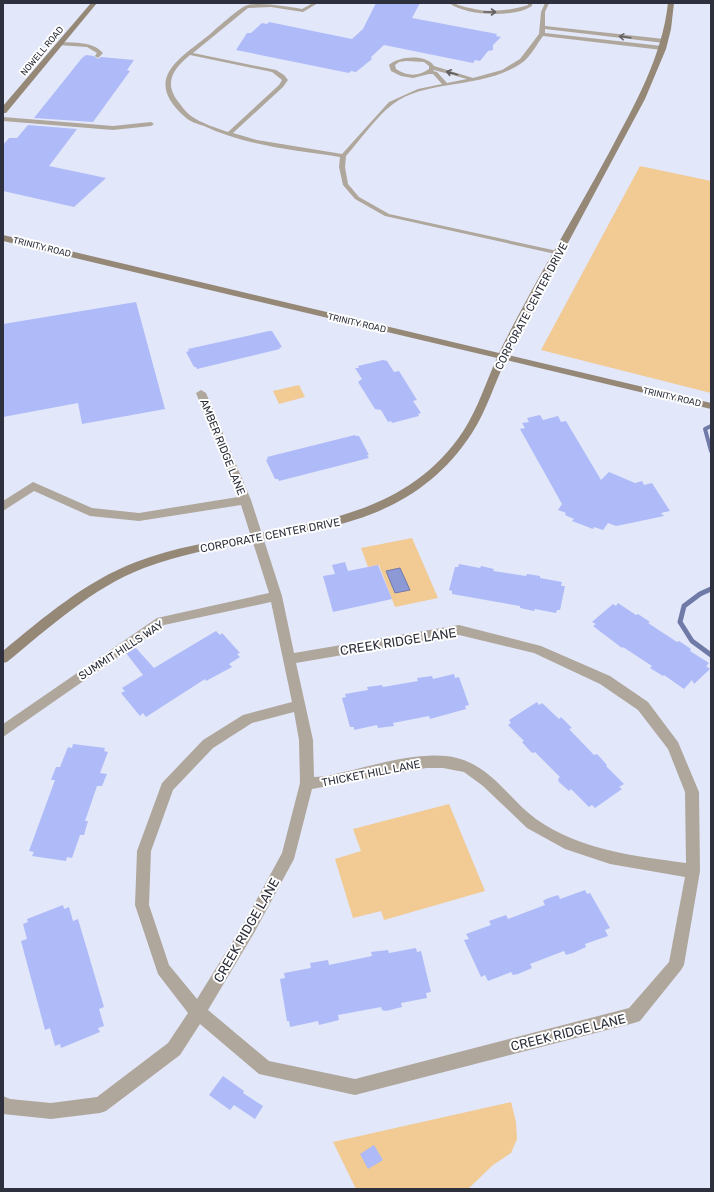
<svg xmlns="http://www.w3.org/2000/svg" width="714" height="1192" font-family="Rubik,sans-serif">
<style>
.green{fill:#f1ca94}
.water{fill:#8c99d4;stroke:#707aa7}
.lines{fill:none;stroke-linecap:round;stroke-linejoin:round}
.stream-far1{stroke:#707aa7;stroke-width:4}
.stream{stroke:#707aa7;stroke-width:5}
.building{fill:#aebbf8}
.lane{fill:#b0a79c;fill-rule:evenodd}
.street{fill:#b0a79c;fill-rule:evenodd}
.secondary{fill:#958877;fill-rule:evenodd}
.oneway{stroke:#626063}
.labels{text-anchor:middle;stroke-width:4;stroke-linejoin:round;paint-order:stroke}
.far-street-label{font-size:9px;fill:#2e313d;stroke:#fff}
.street-label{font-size:11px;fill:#2e313d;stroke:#fff}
.near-street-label{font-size:13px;fill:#2e313d;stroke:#fff}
</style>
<rect width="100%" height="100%" fill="#e2e7fa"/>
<g class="green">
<path d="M640 166 711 181V393L541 350Z"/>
<path d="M299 385 305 397 279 404 273 391Z"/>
<path d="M412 538 438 598 395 607 379 565 368 567 361 548Z"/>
<path d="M449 804 485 891 384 920 381 911 353 918 335 859 361 851 353 829Z"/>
<path d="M511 1102 516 1122 517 1139 511 1153 493 1165 468 1189H356L333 1142Z"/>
</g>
<path class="water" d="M400 568 410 590 395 593 386 571Z"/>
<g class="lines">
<path class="stream-far1" d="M711 426 705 429 711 451"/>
<path class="stream" d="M711 589 700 594 684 606 680 622 692 641 711 655"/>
</g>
<g class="building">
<path d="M376 3H420L412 18 497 34 496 36 501 37 493 45V50L488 51 480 61 475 60 473 63 384 45 371 57 372 59 356 72 351 71 349 73 236 50 247 33H251L262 23 267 24 269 22 352 39 363 29Z"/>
<path d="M86 55 94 56 98 59 101 57 134 60 127 70 130 71 93 122 34 118 82 58Z"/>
<path d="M28 125 77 129 49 166 106 178 74 207 3 191V145L9 138H17Z"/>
<path d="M136 302 165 409 82 424 78 403 3 417V324Z"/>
<path d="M269 331H272L282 347 279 348 280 349 197 369 196 367H194L186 352 189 351 188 349Z"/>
<path d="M383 360 387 361 394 372 399 371 417 400 413 401 421 413 418 414 419 416 392 423 391 421 388 422 381 410 375 409 358 382 362 379 355 368H359L358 366Z"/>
<path d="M540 415 543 420 558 416 561 422 566 421 601 480 609 472 635 483 642 481 644 485 652 483 670 511 661 513 664 516 631 523 616 526 608 523 603 530 594 527 593 529 572 521 574 519 565 515 566 513 558 510 562 504 520 429 525 428 522 423 529 422 527 418Z"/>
<path d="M355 435 356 436H359L369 455H367L369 458 279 481 278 479H275L266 460 268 459 267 457Z"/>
<path d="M345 562 348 571 378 565 392 599 333 612 323 576 335 574 332 565Z"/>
<path d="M459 564 480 568 481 566 494 569 493 571 526 576 527 574 540 576V578L562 582 561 586H565L560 610H557L556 613 535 609 534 611 520 608V606L452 594V591L449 590 455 567H458Z"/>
<path d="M618 603 636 615 638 614 650 622 648 623 677 642 679 641 691 649 690 651 709 663 706 666 710 669 694 684 692 680 684 689 664 675 663 676 650 668 652 666 623 647 622 648 593 626 596 624 592 622 613 604 616 606Z"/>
<path d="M216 631 220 635 222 633 240 653 237 654 240 657 229 664 232 667 206 681 205 679 146 717 143 713 140 716 121 693 125 691 122 688 143 675 126 653 135 647 154 668Z"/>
<path d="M454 674 455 678 459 677 469 705 465 706 466 709 430 719 429 716 393 723 394 726 378 728 377 725 354 730V727H350L342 698 346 697 345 694 368 690 367 687 382 685 383 687 418 681 417 678 432 676 433 679Z"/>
<path d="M537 702 539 705 542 703 559 719 561 717 572 728 569 729 594 755 597 754 607 765 606 766 624 784 619 787 622 789 595 808 592 805 589 807 571 789 569 791 559 782 558 779 560 777 535 752 533 753 531 752 522 742 524 741 508 725 511 723 509 720Z"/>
<path d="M73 744 105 748 104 751 108 752 100 773 107 774 102 786H97L85 821H88L84 835H80L72 858 67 857 66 861 32 856 34 852 29 851 55 780H51L56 767H60L68 747 72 748Z"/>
<path d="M585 890 587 894 590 893 610 928 605 930 608 936 585 944 586 947 573 953 566 955 564 951 530 964 532 968 518 974 513 975 511 972 488 981 485 975 481 977 464 940 469 939 466 934 491 925 489 921 506 915 508 919 545 905 543 901 546 899 558 895 560 899Z"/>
<path d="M63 905 64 909 69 907 73 921 78 919 104 1007 99 1009 104 1026 98 1028 100 1032 61 1048 60 1044 55 1046 50 1028 45 1030 21 941 27 939 23 924 28 922 27 919Z"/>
<path d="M416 948 417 952 421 951 431 992 426 993 427 998 401 1003 402 1007 386 1011 382 1010 381 1007 338 1015 339 1020 319 1025 318 1021 290 1027 289 1021H287L280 979 285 978 284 973 311 968 310 963 328 960 329 965 372 956 371 952 388 950 389 953Z"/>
<path d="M223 1076 244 1091 243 1093 263 1106 255 1119 234 1105 230 1110 209 1095Z"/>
<path d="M374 1145 383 1160 368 1169 360 1154Z"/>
</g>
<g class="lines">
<g class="lane">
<path d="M313 3H318L303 12 271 7 248 8 193 53 276 70 284 75 288 80 283 87 233 133 257 140 342 154 389 102 418 89 442 84 433 74H429L413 78 401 76 391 71 389 65C399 56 426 54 434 66L473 78 502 70 520 59 539 34 541 12 545 3H549L545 12V26L664 39 667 41 664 43 545 29V33L662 46 665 48 662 50 543 36C537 44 531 56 523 62 485 90 428 78 393 104 376 117 360 140 346 156L345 167 348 184 359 197 389 214 562 252V254L560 255 385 216 355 199 343 185 339 167 340 157C294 150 247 146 204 126 198 124 190 122 185 117 142 79 179 59 209 35 218 27 236 11 245 6 256 1 290 7 302 9ZM190 55 272 72 282 80 279 85 228 132C216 128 201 123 191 116 187 113 183 108 180 104 163 84 172 70 190 55ZM406 61 424 62 429 66V69C418 77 407 76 396 69L395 65 399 62ZM434 70 467 79 447 83 437 72 433 71Z"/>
<path d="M449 3C456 3 462 7 470 8 489 13 509 11 528 5V3H532V6C514 18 466 16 449 3Z"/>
<path d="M60 42C74 43 92 41 103 53L98 58 95 56 97 53 87 47 58 45V43Z"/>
<path d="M3 117 113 126 151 122 154 124 151 126 113 130 3 121Z"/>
</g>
<path class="street" d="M201 390 206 393 251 500 282 596 294 653 459 625 541 646 610 676 648 702 678 742 699 792 700 871 684 965 681 970 640 1021 634 1023 355 1095 259 1074 200 1024 180 1055 106 1111 100 1113 51 1119 3 1114V1096L10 1099 51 1103 97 1097 168 1043 188 1013 158 974 135 905 137 851 162 783 203 740 243 715 292 702 271 602 164 625 3 737V724L157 618 269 593 241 505 139 521 90 516 34 491 3 511V501L33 482 92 508 139 513 238 497 196 393ZM459 635 534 653 600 684 638 710 668 749 685 792 686 863C634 856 580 850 536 819 509 799 492 767 457 758 426 750 381 763 349 771 338 773 326 777 314 777L313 740 296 663ZM294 712 299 740 300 783 282 853 244 923 197 999 169 965 149 905 151 851 173 790 213 748 252 723ZM426 768H443L464 772 483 786 527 828 565 849 610 864 685 877 669 962 629 1008 355 1079 269 1061 208 1010 254 933 294 859 312 789Z"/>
<g class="secondary">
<path d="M91 3H97L6 113H3V106Z"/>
<path d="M668 3H674L671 29 666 49 645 99 508 355 711 403V409L506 360C494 384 487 410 472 433 394 553 258 524 144 568 92 588 50 627 7 662L3 663V651C44 617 86 581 136 562 247 520 390 543 464 430 478 408 486 382 497 358L3 241V235L499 353C533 284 574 218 610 151 635 104 662 57 668 3Z"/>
</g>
</g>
<defs><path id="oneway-shaft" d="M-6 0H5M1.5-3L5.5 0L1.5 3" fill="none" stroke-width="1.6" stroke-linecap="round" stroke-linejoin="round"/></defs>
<g class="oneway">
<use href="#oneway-shaft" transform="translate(490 12)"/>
<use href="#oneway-shaft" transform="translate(625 37) rotate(-173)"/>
<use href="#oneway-shaft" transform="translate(452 73) rotate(-164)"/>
</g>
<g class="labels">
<g class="far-street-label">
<text transform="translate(42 51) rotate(-50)" y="3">NOWELL ROAD</text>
<text transform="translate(42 247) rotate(14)" y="3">TRINITY ROAD</text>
<text transform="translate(357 323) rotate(13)" y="3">TRINITY ROAD</text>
<text transform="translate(672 397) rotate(13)" y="3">TRINITY ROAD</text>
</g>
<g class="street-label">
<text transform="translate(531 306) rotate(-62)" y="4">CORPORATE CENTER DRIVE</text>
<text transform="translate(223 447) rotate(68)" y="4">AMBER RIDGE LANE</text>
<text transform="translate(270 535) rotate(-11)" y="4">CORPORATE CENTER DRIVE</text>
<text transform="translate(121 650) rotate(-33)" y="4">SUMMIT HILLS WAY</text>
<text transform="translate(371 773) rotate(-11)" y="4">THICKET HILL LANE</text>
</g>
<g class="near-street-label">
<text transform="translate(398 641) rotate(-9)" y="5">CREEK RIDGE LANE</text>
<text transform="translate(246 930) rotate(-60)" y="5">CREEK RIDGE LANE</text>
<text transform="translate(568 1032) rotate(-14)" y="5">CREEK RIDGE LANE</text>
</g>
</g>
<rect width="714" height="1192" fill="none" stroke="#2e313d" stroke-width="8"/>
</svg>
